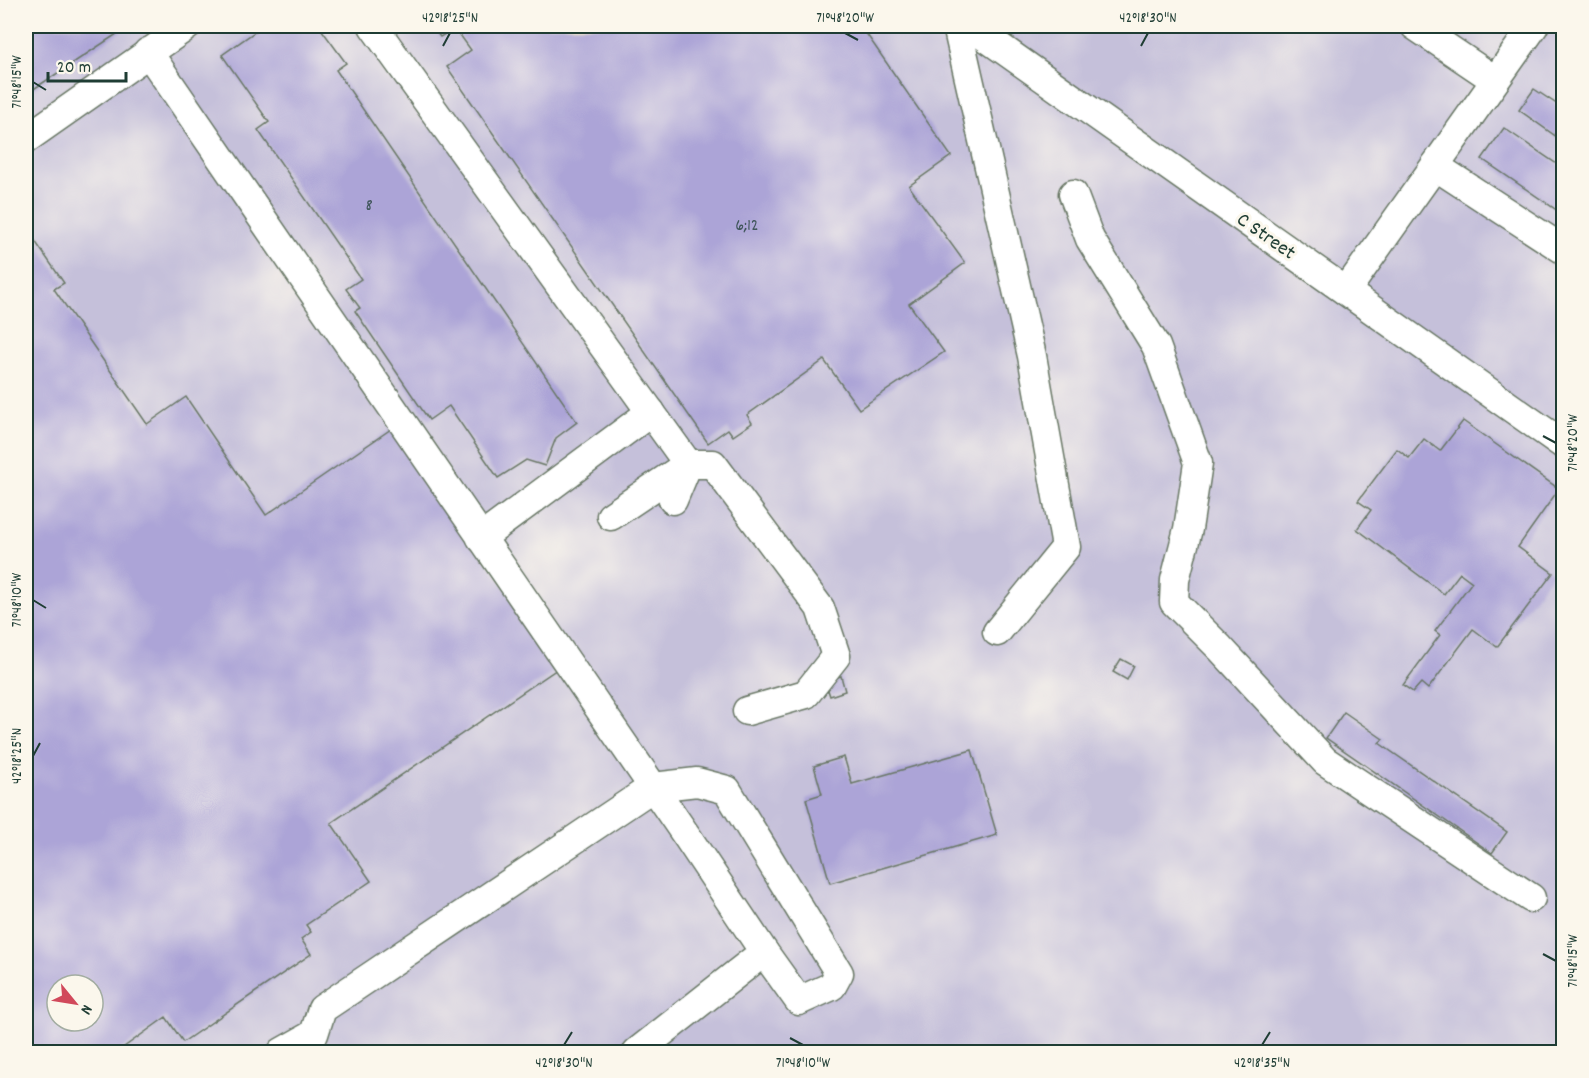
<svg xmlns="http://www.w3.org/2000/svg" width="1589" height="1078" font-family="Dekko,sans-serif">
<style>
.industrial{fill:#c5c0da;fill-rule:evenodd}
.building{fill:#aca4d7;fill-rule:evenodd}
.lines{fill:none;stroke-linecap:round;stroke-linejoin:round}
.minor-casing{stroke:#677664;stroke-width:31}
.minor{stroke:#fff;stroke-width:28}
.ticks{fill:none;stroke:#1f3d34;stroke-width:2}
.labels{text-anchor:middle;stroke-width:6;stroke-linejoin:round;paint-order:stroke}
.number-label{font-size:18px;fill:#42575d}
.street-label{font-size:21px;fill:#1f3d34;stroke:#fbf7ec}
.neatline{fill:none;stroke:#1f3d34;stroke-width:2}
.ticks-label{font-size:15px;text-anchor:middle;fill:#1f3d34}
</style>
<rect width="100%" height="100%" fill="#fbf7ec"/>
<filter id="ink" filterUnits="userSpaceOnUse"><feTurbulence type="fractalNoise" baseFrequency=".0167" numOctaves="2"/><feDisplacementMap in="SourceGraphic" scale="12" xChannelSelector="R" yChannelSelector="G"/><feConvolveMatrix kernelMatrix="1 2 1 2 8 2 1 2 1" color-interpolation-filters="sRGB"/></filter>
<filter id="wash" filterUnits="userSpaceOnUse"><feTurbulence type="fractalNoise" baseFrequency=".008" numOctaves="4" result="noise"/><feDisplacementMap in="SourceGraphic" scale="24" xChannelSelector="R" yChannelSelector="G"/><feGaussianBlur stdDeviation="1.35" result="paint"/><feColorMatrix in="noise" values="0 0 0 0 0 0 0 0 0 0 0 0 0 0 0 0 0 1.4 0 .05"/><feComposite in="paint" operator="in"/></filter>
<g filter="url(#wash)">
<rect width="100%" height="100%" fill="#ece1be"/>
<path class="industrial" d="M26 26H1563V1052H26ZM57 985H93V1021H57Z"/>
<g id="blocks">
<g class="building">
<path d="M26 26H129L26 94Z"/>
<path d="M263 26H319L346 63 336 70 577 422 556 438 545 466 526 460 498 478 449 406 429 420 355 311 360 308 346 289 361 279 258 130 269 122 222 55Z"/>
<path d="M432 26H861L951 156 909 186 965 263 909 304 944 352 859 409 824 360 747 415 752 423 733 436 728 429 708 443 447 67 471 50 455 28 440 37Z"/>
<path d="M1534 89 1564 109V142L1519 110Z"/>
<path d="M1504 128 1564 169V215L1482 159Z"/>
<path d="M26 228 64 283 54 289 147 424 186 397 266 515 394 427 560 667 331 823 371 881 306 925 311 932 301 939 311 954 183 1042 166 1017 117 1052H26ZM57 985H93V1021H57Z"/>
<path d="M1463 421 1559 489 1518 547 1553 573 1497 647 1473 629 1428 689 1421 683 1413 692 1403 685 1440 635 1435 631 1472 582 1460 573 1444 594 1357 529 1371 510 1358 501 1397 449 1409 458 1424 439 1440 451Z"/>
<path d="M1121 659 1134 666 1127 680 1113 672Z"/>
<path d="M841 676 845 691 830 696 825 681Z"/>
<path d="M1344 712 1383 739 1379 743 1507 832 1492 853 1326 738Z"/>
<path d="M972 750 997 835 830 883 806 799 822 794 814 766 844 757 852 784Z"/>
</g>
</g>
</g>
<g filter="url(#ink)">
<use href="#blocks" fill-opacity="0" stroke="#677664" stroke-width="1.5"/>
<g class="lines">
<defs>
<g id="minor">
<path d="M373 26 688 464"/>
<path d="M957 26 1032 356 1066 547 997 632"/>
<path d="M970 26 1564 445"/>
<path d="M1415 26 1495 80"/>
<path d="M148 52 688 838 764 952 637 1052"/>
<path d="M26 139 187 26"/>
<path d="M1435 166 1564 250"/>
<path d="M1073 194 1090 239 1156 346 1198 463 1188 529 1175 580 1174 602 1220 648 1325 761 1531 898"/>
<path d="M1346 291 1534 26"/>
<path d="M673 500 688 464"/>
<path d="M611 516 688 464H713L820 608 836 656 806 694 747 711"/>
<path d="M481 538 651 412"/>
<path d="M282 1052 314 1034 322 1009 653 787 697 782 727 790 839 973 832 986 799 1001 764 952"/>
</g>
</defs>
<use href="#minor" class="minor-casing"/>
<use href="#minor" class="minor"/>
</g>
</g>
<path class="ticks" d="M845 33 858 40M443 46 450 33M1141 46 1148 33M33 82 46 90M1543 436 1556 443M33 600 46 608M33 756 40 743M1543 954 1556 961M790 1038 803 1045M564 1045 572 1032M1262 1045 1270 1032"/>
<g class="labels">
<g class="number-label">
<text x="369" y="210">8</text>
<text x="747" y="230">6;12</text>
</g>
<g class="street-label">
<text transform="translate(1267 235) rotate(35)" y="7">C Street</text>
</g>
</g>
<rect width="1589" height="1078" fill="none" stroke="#fbf7ec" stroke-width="66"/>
<g transform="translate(75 1003) rotate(120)"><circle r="28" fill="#fbf7ec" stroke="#a3ada2" stroke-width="1.5"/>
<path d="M0-4.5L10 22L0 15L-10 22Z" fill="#d1495b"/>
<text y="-9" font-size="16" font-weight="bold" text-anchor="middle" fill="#1f3d34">N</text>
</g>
<path d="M48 72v9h78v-9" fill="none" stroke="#1f3d34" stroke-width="3"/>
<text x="57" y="72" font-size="18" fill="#1f3d34" stroke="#fbf7ec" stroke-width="4.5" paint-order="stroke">20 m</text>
<rect x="33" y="33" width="1523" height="1012" class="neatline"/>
<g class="ticks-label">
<text x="450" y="22">42°18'25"N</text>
<text x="845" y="22">71°48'20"W</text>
<text x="1148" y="22">42°18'30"N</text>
<text transform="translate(16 82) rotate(-90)" y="5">71°48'15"W</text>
<text transform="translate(1572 443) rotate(-90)" y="5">71°48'20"W</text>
<text transform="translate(16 600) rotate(-90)" y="5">71°48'10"W</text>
<text transform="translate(16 756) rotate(-90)" y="5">42°18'25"N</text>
<text transform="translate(1572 961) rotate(-90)" y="5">71°48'15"W</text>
<text x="564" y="1067">42°18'30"N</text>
<text x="803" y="1067">71°48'10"W</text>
<text x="1262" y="1067">42°18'35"N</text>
</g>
</svg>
